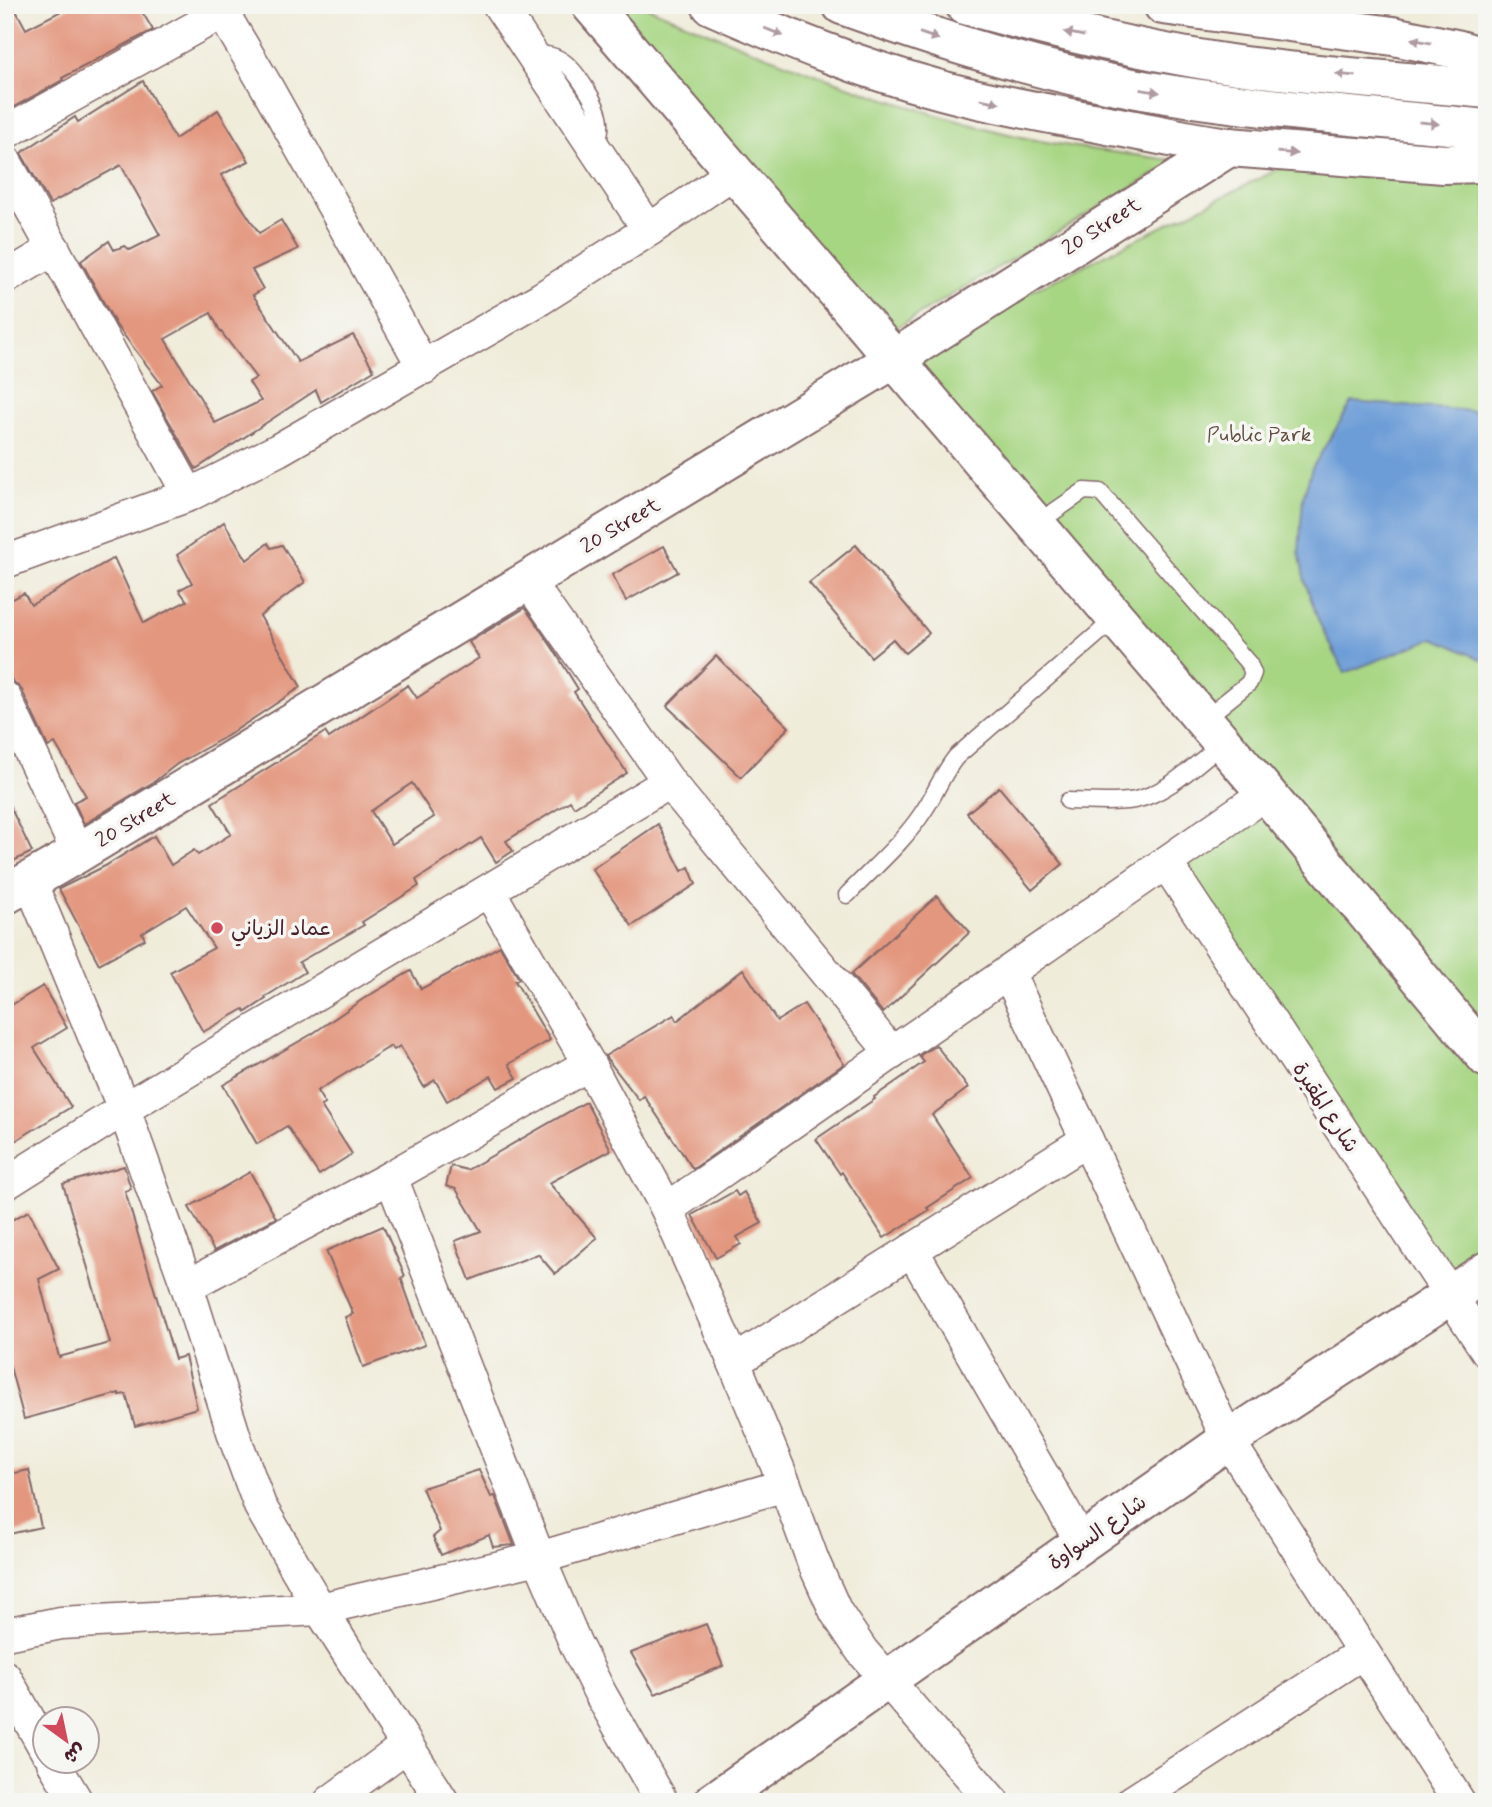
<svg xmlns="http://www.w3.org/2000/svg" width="1492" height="1807" font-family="Mynerve,'Playpen Sans Arabic',sans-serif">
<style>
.green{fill:#a7d683;stroke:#787a57;stroke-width:2}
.water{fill:#6d9dd7;stroke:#5c5e81;stroke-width:2}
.building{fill:#e3977f;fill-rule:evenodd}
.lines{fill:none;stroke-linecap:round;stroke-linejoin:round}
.service-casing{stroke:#846768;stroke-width:19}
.minor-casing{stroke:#846768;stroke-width:35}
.tertiary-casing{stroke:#846768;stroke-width:42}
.trunk-casing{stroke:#846768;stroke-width:42}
.service{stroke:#fff;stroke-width:16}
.minor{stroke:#fff;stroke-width:32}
.tertiary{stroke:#fff;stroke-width:38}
.trunk{stroke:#fff;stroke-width:38}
.oneway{fill:#ae9aa0}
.poi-dot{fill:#d1495b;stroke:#f6f6f2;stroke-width:2.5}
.labels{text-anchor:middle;stroke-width:7;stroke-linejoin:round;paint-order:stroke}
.street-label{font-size:21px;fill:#4a1f2b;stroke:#f6f6f2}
.park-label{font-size:21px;fill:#614d41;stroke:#f6f6f2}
.poi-label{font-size:21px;fill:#4a1f2b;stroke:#f6f6f2;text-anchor:start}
</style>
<rect width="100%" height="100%" fill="#f6f6f2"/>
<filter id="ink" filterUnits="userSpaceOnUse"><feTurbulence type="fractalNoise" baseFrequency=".0143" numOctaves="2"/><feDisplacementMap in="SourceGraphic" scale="14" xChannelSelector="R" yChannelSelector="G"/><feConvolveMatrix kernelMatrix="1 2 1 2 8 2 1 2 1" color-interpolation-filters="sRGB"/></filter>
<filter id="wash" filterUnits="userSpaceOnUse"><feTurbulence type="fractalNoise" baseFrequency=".00686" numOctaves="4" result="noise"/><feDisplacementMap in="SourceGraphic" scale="28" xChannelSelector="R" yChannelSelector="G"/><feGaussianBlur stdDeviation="1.57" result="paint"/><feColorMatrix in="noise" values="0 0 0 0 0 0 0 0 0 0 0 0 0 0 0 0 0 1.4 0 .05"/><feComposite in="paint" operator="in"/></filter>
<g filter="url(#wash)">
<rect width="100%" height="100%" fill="#f0ecda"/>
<g class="green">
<path d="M620 5H642C769 58 899 111 1035 140 1081 149 1130 154 1177 161L881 337 689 98Z"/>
<path d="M1293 162 1487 173V1271L1450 1296 1166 863 1265 793 894 359Z"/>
</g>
<path class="water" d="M1352 402 1487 412V662L1434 638 1345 673 1319 622 1305 582 1299 552 1303 497 1312 468Z"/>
<g id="blocks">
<g class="building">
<path d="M5 5H13L26 29 73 5H138L153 30 62 78 63 80 5 112Z"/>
<path d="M143 81 175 139 218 110 249 161 221 175 259 233 281 220 298 249 252 270 263 289 253 295 298 362 353 335 374 370 321 402 316 390 196 469 152 391 162 385 116 325 81 261 109 241 114 250 125 246 130 250 160 235 121 165 50 204 21 153 75 117 78 122ZM211 313 219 329 256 378 249 382 261 401 215 423 165 339Z"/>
<path d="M224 522 247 560 268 543 271 548 282 545 305 582 260 616 301 687 227 736 177 764 155 781 84 824 74 802 86 796 55 743 48 747 22 690 5 673V603L24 593 31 605 114 558 144 623 187 601 179 590 192 583 177 555Z"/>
<path d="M856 545 929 633 905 653 893 639 871 657 809 583Z"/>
<path d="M664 546 678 572 626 601 612 575Z"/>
<path d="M525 608 554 650 578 689 574 692 627 773 574 807 570 801 506 841 513 851 496 862 481 838 416 880 419 886 362 922 364 925 299 962 305 972 265 997 266 999 246 1012 244 1009 203 1032 170 972 214 948 186 906 142 933 145 939 99 964 59 889 105 866 154 836 171 865 194 850 198 855 231 834 212 803 325 732 329 738 408 685 417 698 479 658 469 642ZM412 783 434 817 392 844 371 811Z"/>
<path d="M716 656 789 727 741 777 667 706Z"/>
<path d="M999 787 1063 864 1032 890 967 813Z"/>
<path d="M5 796 32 852 5 865Z"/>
<path d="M658 824 682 871 689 867 696 884 632 926 592 869Z"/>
<path d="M937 896 970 932 883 1013 851 974Z"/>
<path d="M500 946 519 979 515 981 550 1040 509 1064 517 1078 498 1088 491 1076 447 1101 435 1080 424 1087 400 1046 394 1050 391 1046 317 1091 325 1104 321 1106 352 1154 319 1175 287 1126 257 1144 223 1085 312 1034 363 999 411 971 421 989Z"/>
<path d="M743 969 777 1021 804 1004 844 1064 693 1169 644 1096 639 1100 605 1056 674 1015 677 1021Z"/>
<path d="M43 986 67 1028 34 1048 71 1107 5 1147V1009Z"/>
<path d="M936 1045 968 1088 932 1115 973 1178 927 1208 929 1210 884 1238 842 1172 840 1174 816 1139 875 1099 874 1097 924 1062 919 1056Z"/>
<path d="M586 1102 611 1150 549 1183 597 1238 555 1274 538 1254 470 1280 455 1241 481 1231 456 1189 446 1186 451 1166 467 1170Z"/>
<path d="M124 1166 131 1189 125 1191 175 1359 185 1356 197 1408 135 1426 126 1394 119 1395V1393L24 1419 5 1348V1223L29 1211 59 1269 39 1279 59 1357 110 1343 63 1184Z"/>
<path d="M250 1172 276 1218 214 1251 189 1207Z"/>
<path d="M735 1191 738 1196 744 1192 762 1223 737 1237 741 1244 716 1258 692 1215Z"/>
<path d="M383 1226 405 1276 401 1278 425 1345 363 1367 345 1317 353 1314 326 1251Z"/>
<path d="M29 1470 41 1527 5 1535V1475Z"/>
<path d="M479 1470 491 1497 495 1496 514 1545 493 1547 489 1535 441 1555 433 1537 440 1531 422 1488Z"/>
<path d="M706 1624 723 1666 655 1694 631 1653Z"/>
</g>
</g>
</g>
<g filter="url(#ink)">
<use href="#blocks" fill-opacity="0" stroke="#846768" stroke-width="2"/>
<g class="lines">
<defs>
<g id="service">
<path d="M532 55C541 54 550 54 559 59 574 66 599 105 600 122 601 132 599 140 594 149"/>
<path d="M1036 524 1084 491 1100 492 1249 664 1253 673 1249 683 1203 720"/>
<path d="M1068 801C1089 801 1113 804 1135 800 1168 793 1197 763 1223 743"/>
<path d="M847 895C873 868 905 841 925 809 936 792 943 773 956 757L1116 618"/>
</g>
<g id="minor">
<path d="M218 5 265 84 424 368"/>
<path d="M499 5 649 230"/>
<path d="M5 133 223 12"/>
<path d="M5 161 189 495"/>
<path d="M5 278 54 249"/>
<path d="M5 562 189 495 278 450 540 299 649 230 734 172"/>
<path d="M528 581 669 782 892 1053"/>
<path d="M5 698 78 853"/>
<path d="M1166 863 1487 1351"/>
<path d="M30 881 124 1109 187 1286 236 1441 260 1506 320 1609 443 1802"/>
<path d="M489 891 589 1064 667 1209 734 1362 785 1485 813 1561 836 1612 862 1651 993 1802"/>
<path d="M1008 972 1228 1440 1459 1802"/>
<path d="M391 1177 539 1558 576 1645 600 1693 662 1802"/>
<path d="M5 1184 124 1109 669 782"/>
<path d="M667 1209 1266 793"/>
<path d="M912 1250 1082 1543"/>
<path d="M187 1286 391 1177 589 1064"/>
<path d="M734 1362 1087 1140"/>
<path d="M5 1634 61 1623 320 1609 539 1558 785 1485"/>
<path d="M5 1677 46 1750"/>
<path d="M53 1762 77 1802"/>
<path d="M330 1802 406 1746"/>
<path d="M1132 1802 1362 1653"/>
</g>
<g id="tertiary">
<path d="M591 5 1266 793 1487 1058"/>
<path d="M5 895 78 853 894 359 1229 147"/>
<path d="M713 1802 1228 1440 1487 1271"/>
</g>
<g id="trunk">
<path d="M711 5C786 38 862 69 941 90 996 105 1053 114 1108 125 1148 132 1188 142 1229 147L1444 164 1487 163"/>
<path d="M842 5C941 41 1040 72 1143 90 1257 110 1373 117 1487 129"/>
<path d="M965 5C1055 30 1145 52 1237 65 1320 76 1404 81 1487 89"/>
<path d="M1163 5 1393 36 1456 49 1487 58"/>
</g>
</defs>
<use href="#service" class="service-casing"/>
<use href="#minor" class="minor-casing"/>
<use href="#tertiary" class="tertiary-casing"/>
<use href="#trunk" class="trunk-casing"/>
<use href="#service" class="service"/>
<use href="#minor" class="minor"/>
<use href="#tertiary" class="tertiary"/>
<use href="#trunk" class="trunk"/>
</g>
<defs><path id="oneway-solid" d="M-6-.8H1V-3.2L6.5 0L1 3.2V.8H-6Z" transform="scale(1.75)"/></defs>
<g class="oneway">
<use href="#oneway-solid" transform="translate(774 32) rotate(22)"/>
<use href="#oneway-solid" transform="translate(1074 34) rotate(-168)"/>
<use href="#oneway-solid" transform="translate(929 36) rotate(19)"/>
<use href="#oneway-solid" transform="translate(1421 41) rotate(-169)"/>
<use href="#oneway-solid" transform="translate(1346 75) rotate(-174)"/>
<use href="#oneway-solid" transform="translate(1150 91) rotate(9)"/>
<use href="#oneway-solid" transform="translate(990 101) rotate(12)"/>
<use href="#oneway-solid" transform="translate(1429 123) rotate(6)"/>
<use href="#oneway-solid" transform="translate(1287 153) rotate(5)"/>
</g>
</g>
<circle class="poi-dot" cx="217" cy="928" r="7"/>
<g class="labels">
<g class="street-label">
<text transform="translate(1101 226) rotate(-33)" y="7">20 Street</text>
<text transform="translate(620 525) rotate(-31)" y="7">20 Street</text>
<text transform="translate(135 819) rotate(-31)" y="7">20 Street</text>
<text transform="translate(1326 1107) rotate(57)" y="7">شارع المقبرة</text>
<text transform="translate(1097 1532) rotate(-35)" y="7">شارع السواوة</text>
</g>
<g class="park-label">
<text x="1259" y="441">Public Park</text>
</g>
<g class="poi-label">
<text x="231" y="935">عماد الزياني</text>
</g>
</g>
<rect width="1492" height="1807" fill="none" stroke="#f6f6f2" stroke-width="28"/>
<g transform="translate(66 1740) rotate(147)"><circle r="33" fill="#f6f6f2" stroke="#b1a0a2" stroke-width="2"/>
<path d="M0-5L12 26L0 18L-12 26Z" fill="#d1495b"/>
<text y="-10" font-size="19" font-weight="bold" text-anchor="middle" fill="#4a1f2b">ش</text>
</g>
</svg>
